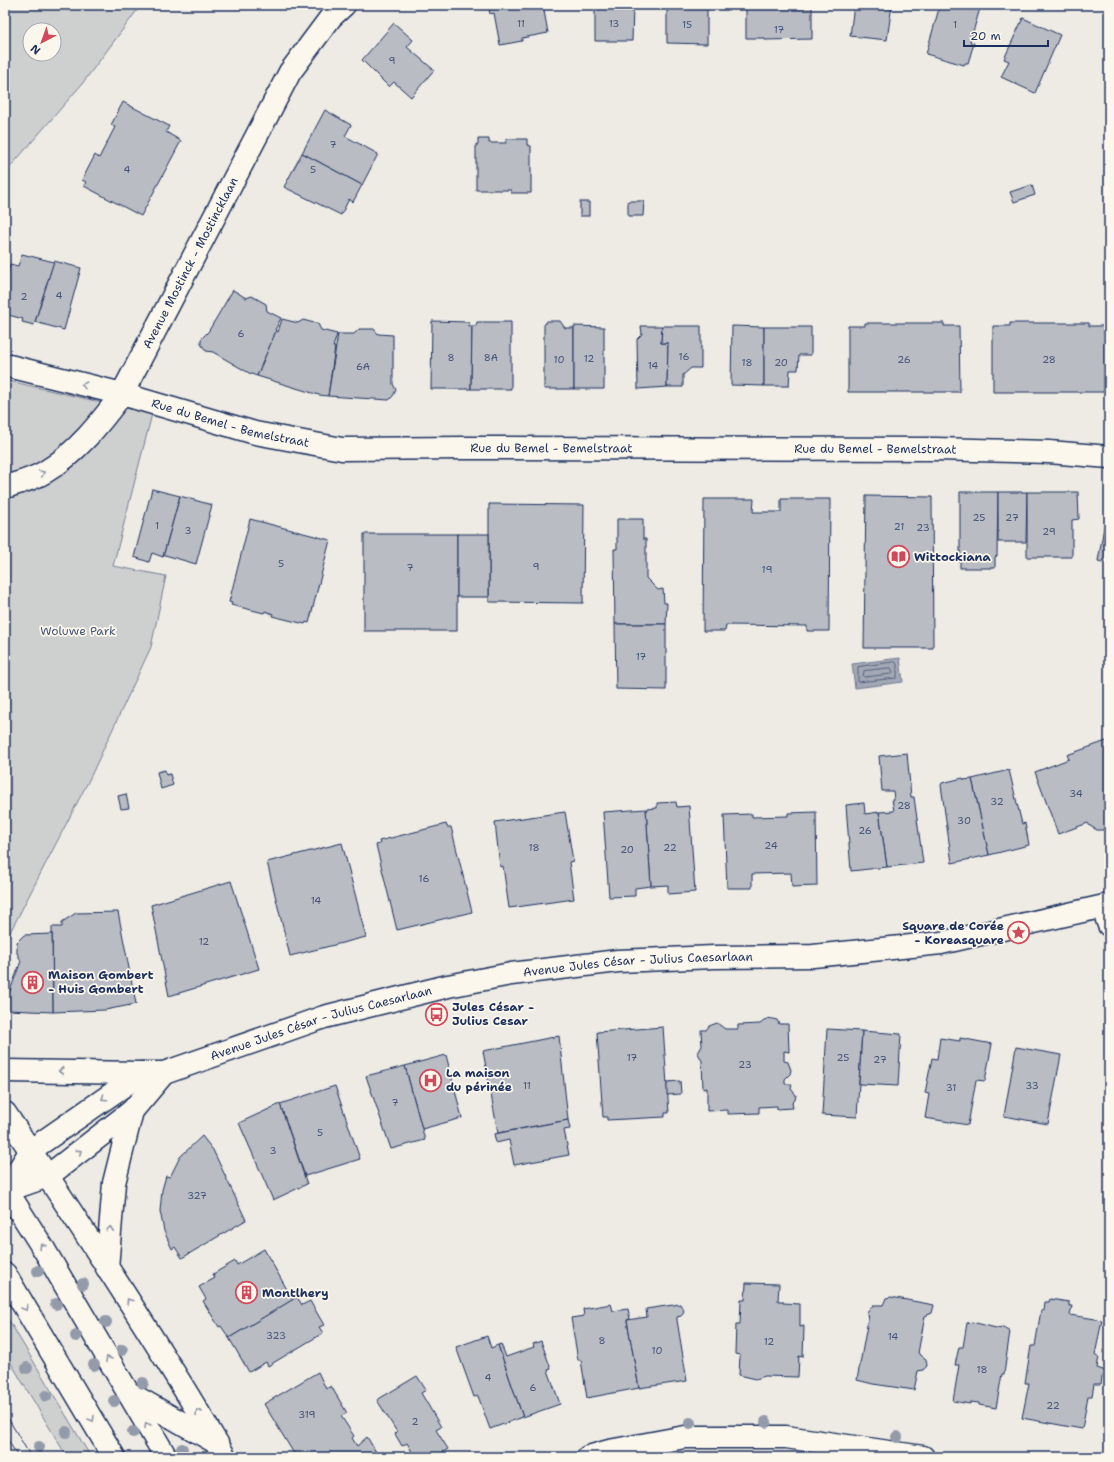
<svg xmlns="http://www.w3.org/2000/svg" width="1114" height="1462" font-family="'Shantell Sans',sans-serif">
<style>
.green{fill:#cecfcf;stroke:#747f96;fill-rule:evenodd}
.water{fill:#a3a8b4;stroke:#6d7892}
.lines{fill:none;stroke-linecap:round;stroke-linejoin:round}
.shore{stroke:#515f80;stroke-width:1}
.building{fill:#b9bcc3;stroke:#1b2f5e}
.street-casing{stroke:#1b2f5e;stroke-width:25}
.secondary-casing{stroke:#1b2f5e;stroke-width:25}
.primary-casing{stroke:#1b2f5e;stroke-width:25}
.street{stroke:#fbf7ec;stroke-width:22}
.secondary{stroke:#fbf7ec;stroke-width:22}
.primary{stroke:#fbf7ec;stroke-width:22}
.tram{stroke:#1b2f5e;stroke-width:1}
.tree{fill:#939aaa}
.oneway{stroke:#8b93a5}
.labels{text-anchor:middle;stroke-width:3.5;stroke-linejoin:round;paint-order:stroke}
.number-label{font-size:10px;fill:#425277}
.street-label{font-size:12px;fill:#1b2f5e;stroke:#fbf7ec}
.poi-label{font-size:12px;font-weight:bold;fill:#1b2f5e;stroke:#fbf7ec;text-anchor:start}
.park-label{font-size:12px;fill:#48577a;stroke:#fbf7ec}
</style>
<rect width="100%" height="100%" fill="#eeebe4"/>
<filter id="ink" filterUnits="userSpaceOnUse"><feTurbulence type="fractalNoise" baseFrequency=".025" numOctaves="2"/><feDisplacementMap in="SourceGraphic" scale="8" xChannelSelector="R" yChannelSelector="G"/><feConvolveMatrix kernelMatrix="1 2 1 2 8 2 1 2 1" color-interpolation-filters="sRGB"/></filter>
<g filter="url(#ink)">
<g class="green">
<path d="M5 5H141L82 84 5 173ZM30 30H54V54H30Z"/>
<path d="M5 380 152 414 113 566 166 576 151 647 89 780 5 942Z"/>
<path d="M5 1314 91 1457H67L5 1353Z"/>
</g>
<path class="water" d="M900 658 903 682 855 688 852 664Z"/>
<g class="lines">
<g class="shore">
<path d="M895 662 897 664V678L858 682V667Z"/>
<path d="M891 668 893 672 891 674 865 677 863 676 864 671Z"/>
</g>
</g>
<g class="building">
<path d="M488 5H543L548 33 522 38V41L500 45 494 13 490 14Z"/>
<path d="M595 5H633L632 41H595Z"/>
<path d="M667 5H707V44L667 43Z"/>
<path d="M746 5H812V39L765 40V38H746Z"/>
<path d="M854 5H892L887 40 850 36Z"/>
<path d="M940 5H981L970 42 974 43 968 63H965L964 65 926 54Z"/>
<path d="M1023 18 1060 35 1035 93 1001 77 1009 61 1004 59Z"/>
<path d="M394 23 413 40 407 47 434 70 411 97 394 82 389 87 362 60Z"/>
<path d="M123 102 169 126 166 132 181 141 141 216 84 186 86 182 82 180 95 155 99 158 115 127 111 125Z"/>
<path d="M325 110 351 125 345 136 378 154 362 185 302 153Z"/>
<path d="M478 139H489V143H506V139H527V145L531 146V193H511V190H476V144L478 145Z"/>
<path d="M302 153 362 185 353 202 349 199 341 215 284 187Z"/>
<path d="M1032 185 1035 195 1014 202 1010 192Z"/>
<path d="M628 201H644L643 216H628Z"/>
<rect x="580" y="202" width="9" height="14"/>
<path d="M22 254 54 262 34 325 22 322 23 319 5 314V282L10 264 18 266Z"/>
<path d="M54 261 81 268 64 330 35 322Z"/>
<path d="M233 290 246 298 252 296 266 304 267 311 281 318 275 330 276 331 257 376 249 373 213 352 206 351 201 344V339L208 332Z"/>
<path d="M282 319 298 323 303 320 318 324 321 330 337 334 333 347H335L328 396 319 395 257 376 276 331 278 332Z"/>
<path d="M432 321 469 322V326H472L471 389H431Z"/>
<path d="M547 321H560L565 328H574V389H544V325Z"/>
<path d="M477 322H511V389H471L472 326H476Z"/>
<path d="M865 323H944V326H959L960 392H848V326H865Z"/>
<path d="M1010 323H1089V326H1105V392H993V326H1010Z"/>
<path d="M574 326 604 327V389H574Z"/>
<path d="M641 326H662L661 343H668L667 387 638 389 637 339 642 334Z"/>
<path d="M662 326H701V368H691L683 375V387H667L668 343H661Z"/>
<path d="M732 326 764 327V386L731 385Z"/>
<path d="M764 327H811V355H799L798 370H790L789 386H764Z"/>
<path d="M359 329H374L378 334 393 335V384L396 390 393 396 389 400 328 396 338 334H354Z"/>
<path d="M152 489 180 496 163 557 152 553 149 562 134 557Z"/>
<path d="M960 492H998L997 556 995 557V568H960Z"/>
<path d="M998 492H1027L1026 542H998Z"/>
<path d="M1027 492H1078L1079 519 1072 520V557H1027Z"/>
<path d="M180 496 212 505 196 564 165 555 163 557Z"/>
<path d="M866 496 932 497 933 648H864Z"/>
<path d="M704 499H754L753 512H781V499H830L829 631H807V626L726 625 725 631H703Z"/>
<path d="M1109 499V564L1098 561Z"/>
<path d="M489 504 584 505 583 603 489 602Z"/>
<path d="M250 519 330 540 309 623 306 622 305 624 272 616 273 614 265 611 264 613 231 605 232 603 229 602Z"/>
<path d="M617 519H643V539H646V578L658 590 663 589 664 603H667L666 624H615L614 549H617Z"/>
<rect x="364" y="534" width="93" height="97"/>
<rect x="457" y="534" width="32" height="63"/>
<path d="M615 624H666V690L616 689Z"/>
<path d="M1109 740V824L1103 830H1097L1090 826 1088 823 1058 834 1035 772 1069 759 1067 755Z"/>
<path d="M907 753 911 797H914L923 863 887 867 879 812 894 811 892 799 894 800 893 791H882L879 756Z"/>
<path d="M165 770 166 775 170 774 173 785 161 789 157 772Z"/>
<path d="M1009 770 1022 824 1025 823 1029 845 989 855 972 779Z"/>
<path d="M963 778 964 780 972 779 989 855 952 863 941 785 942 783Z"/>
<path d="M126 794 129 808 121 809 118 796Z"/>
<path d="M676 802 677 807 689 806 695 892 668 894V885L651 886 646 809 657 808V803Z"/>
<path d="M864 803 865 814 879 812 887 867 851 871 846 805Z"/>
<path d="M646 809 651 886 635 888V896L609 897 603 812Z"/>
<path d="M565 812 573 861 569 862 574 899 509 908 503 866 500 867 495 822Z"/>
<path d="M816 812 817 886 792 887 791 873 752 874V888H727L724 815 752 814V817L788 816V813Z"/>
<path d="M446 824 447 827H451L472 912 397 930 376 845 380 844 379 841Z"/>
<path d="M342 843 366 937 290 956 267 862Z"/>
<path d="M231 881 259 969 169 996 151 905Z"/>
<path d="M118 912 136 1004 105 1010 53 1012 52 927H62V922L76 913Z"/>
<path d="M52 934 53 1012 8 1010 5 1004 21 961 17 953V942L24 935Z"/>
<path d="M768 1018 777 1020 779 1024H788L789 1052 784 1051V1061L788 1062 791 1070 790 1074 785 1079V1084H792L791 1089 796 1095 795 1100 792 1103 793 1108 777 1109V1106L759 1107V1113L728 1114V1110L707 1111V1088L703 1089 702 1061 698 1053 702 1046 701 1030H706L709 1026 717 1023 725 1029H738V1025L760 1024Z"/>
<path d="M663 1027 669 1113H665V1117L607 1120V1117H603L597 1032Z"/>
<path d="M827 1029 862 1031 857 1117 822 1115Z"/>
<path d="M862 1031 901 1034 898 1086 859 1084Z"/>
<path d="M559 1036 568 1120 498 1133 483 1051Z"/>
<path d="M940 1038 960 1041V1038L992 1044 985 1081 976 1080 968 1125 925 1118 929 1094 925 1093 932 1058 937 1059Z"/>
<path d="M1016 1047 1061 1055 1048 1124 1004 1116Z"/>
<path d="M446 1055 462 1118 422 1129 405 1066Z"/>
<path d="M405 1066 425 1140 391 1149 366 1076Z"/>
<path d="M680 1081 681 1094 667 1095V1082Z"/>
<path d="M335 1086 360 1159 305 1176 280 1104Z"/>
<path d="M280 1104 307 1184 273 1200 239 1123Z"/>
<path d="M568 1120 570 1129 564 1130 569 1155 514 1165 509 1140 496 1143 494 1134Z"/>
<path d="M202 1136 213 1150 246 1220 182 1258 175 1247 172 1249 164 1231 160 1211 162 1190 166 1176 170 1177 180 1157Z"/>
<path d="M264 1249 293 1300 229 1338 221 1326 219 1327 203 1301 206 1299 199 1287 215 1278 213 1274 235 1261 237 1265Z"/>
<path d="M746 1283 779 1284 778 1301H783V1303L800 1304V1327L804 1326 803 1357 799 1356 798 1377 765 1376 756 1379 739 1375 740 1355 735 1354 736 1324H740L741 1300H745Z"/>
<path d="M297 1297 302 1305 310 1301 324 1325 319 1327 323 1333 268 1366 266 1362 249 1372 229 1338Z"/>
<path d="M891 1297 934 1305 932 1313 925 1316 918 1353 926 1359 927 1366 923 1370 918 1371 914 1390 873 1384 857 1380 868 1320 867 1313 873 1305H883L886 1298Z"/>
<path d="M1050 1299 1069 1302V1306H1072L1070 1315 1102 1320 1095 1355 1099 1356 1097 1368 1103 1370 1101 1384H1094L1092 1396H1088L1082 1429 1022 1418 1029 1383H1025L1031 1346H1035L1041 1310H1044L1045 1302H1049Z"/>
<path d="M611 1304 613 1311 628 1309 630 1319 627 1320 639 1388 587 1398 581 1360H578L571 1318 584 1316 583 1309Z"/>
<path d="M680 1304 684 1311 681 1316 677 1317V1320L687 1381 639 1388 627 1320 647 1317 646 1309Z"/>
<path d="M972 1322 996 1328 1003 1327 1010 1331 1004 1374H1002L996 1408 979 1405V1403L970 1402V1404L953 1401 959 1365H955L959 1347H963L967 1323Z"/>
<path d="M487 1336 491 1348 498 1345 523 1417 490 1429 478 1396 474 1397 456 1347Z"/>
<path d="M541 1341 551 1369 548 1370 560 1404 523 1417 498 1345 501 1344 506 1357 534 1347 533 1344Z"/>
<path d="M318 1372 326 1389 331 1386 347 1413 341 1416 354 1436 352 1438 357 1446 367 1437 379 1457H296L264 1404Z"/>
<path d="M417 1376 426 1390 421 1393 441 1427 436 1430 448 1449 435 1457H415L407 1443 402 1446 395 1434 397 1432 377 1400Z"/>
</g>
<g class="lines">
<defs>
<g id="street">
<path id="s1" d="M5 365 122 394 255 433 342 449 464 448 936 449 1049 452 1109 457"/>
<path id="s2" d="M5 487C18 483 34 479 45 472 77 453 100 423 122 394L290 72 331 17 344 5"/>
<path d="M5 1188 45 1251 166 1457"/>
<path d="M6 1190 31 1150"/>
<path d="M5 1191 48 1176"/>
<path d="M129 1393 217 1443"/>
<path d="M588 1457 609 1451 685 1437H786L923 1457"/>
</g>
<g id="secondary">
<path d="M1103 908 1109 925"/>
<path d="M5 1071 142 1073"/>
<path id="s3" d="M31 1150 142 1073H164L324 1017 448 986 511 974 618 961 714 957 813 956 941 943 1109 905"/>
<path d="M48 1176 132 1111 164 1073"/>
<path d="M107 1268 114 1183 132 1111"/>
</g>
<g id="primary">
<path d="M5 1113C81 1225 156 1340 225 1457"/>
<path d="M5 1274 114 1457"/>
</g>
</defs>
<use href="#street" class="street-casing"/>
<use href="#secondary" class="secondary-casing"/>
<use href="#primary" class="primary-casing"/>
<use href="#street" class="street"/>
<use href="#secondary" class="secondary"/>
<use href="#primary" class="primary"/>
<g class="tram">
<path d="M5 1413 31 1457"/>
<path d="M5 1435 18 1457"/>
</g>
</g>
<g class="tree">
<circle cx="38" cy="1271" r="6"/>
<circle cx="83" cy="1284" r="6"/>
<circle cx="56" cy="1304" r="6"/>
<circle cx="106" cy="1322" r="6"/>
<circle cx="76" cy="1336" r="6"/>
<circle cx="122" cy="1350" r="6"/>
<circle cx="94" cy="1365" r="6"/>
<circle cx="27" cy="1368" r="6"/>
<circle cx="143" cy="1383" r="6"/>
<circle cx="46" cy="1396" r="6"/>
<circle cx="114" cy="1401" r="6"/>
<circle cx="766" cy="1422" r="6"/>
<circle cx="690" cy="1423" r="6"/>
<circle cx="66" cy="1432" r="6"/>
<circle cx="133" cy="1432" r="6"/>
<circle cx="897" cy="1437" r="6"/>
<circle cx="39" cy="1447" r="6"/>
<circle cx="182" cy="1449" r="6"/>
</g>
<defs><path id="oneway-chevron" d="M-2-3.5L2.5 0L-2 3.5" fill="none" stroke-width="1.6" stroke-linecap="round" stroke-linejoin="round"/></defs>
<g class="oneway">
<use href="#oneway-chevron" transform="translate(84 385) rotate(-166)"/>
<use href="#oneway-chevron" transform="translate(42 473) rotate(-25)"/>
<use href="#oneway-chevron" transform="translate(61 1071) rotate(180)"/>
<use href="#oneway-chevron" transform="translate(104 1098) rotate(146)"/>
<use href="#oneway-chevron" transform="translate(79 1152) rotate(-37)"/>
<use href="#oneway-chevron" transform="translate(110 1229) rotate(-86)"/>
<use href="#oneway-chevron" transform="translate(42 1246) rotate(-122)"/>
<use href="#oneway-chevron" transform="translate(129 1301) rotate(-123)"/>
<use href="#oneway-chevron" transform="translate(25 1308) rotate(59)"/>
<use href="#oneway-chevron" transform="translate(108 1359) rotate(-120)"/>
<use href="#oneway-chevron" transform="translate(198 1412) rotate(-121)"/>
<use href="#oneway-chevron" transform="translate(92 1419) rotate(59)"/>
<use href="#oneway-chevron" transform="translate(147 1425) rotate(-121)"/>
</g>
</g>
<defs>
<symbol id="library-ring" viewBox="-11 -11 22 22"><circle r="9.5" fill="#fbf7ec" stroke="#d1495b" stroke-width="1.5"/><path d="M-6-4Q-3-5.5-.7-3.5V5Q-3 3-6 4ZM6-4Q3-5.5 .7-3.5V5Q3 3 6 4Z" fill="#d1495b"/></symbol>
<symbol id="sight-ring" viewBox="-11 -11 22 22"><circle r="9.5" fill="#fbf7ec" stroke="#d1495b" stroke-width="1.5"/><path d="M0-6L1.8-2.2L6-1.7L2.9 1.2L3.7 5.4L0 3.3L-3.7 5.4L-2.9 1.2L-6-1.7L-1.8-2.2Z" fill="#d1495b"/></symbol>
<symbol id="building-ring" viewBox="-11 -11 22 22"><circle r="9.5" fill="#fbf7ec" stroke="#d1495b" stroke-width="1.5"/><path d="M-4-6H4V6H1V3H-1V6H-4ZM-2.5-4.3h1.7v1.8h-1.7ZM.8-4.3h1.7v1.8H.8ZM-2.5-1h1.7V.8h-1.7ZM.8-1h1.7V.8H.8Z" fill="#d1495b"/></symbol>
<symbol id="bus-ring" viewBox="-11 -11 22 22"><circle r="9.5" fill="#fbf7ec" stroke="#d1495b" stroke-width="1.5"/><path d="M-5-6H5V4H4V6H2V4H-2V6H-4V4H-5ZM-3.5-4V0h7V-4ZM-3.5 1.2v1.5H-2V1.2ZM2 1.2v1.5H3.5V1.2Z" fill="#d1495b"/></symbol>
<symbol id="hospital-ring" viewBox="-11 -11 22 22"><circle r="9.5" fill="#fbf7ec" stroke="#d1495b" stroke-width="1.5"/><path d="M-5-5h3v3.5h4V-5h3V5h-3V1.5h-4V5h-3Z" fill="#d1495b"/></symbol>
</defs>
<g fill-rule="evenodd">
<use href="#library-ring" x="886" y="544" width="25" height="25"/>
<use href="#sight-ring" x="1006" y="920" width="25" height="25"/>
<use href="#building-ring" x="20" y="970" width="25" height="25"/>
<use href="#bus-ring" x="424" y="1002" width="25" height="25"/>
<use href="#hospital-ring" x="418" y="1068" width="25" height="25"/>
<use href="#building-ring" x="234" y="1280" width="25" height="25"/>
</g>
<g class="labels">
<g class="number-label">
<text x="521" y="27">11</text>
<text x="614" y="27">13</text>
<text x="687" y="28">15</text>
<text x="955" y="28">1</text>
<text x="779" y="33">17</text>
<text x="392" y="64">9</text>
<text x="333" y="148">7</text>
<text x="127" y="173">4</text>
<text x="313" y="173">5</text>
<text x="59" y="299">4</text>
<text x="24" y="300">2</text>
<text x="241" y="337">6</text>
<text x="684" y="360">16</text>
<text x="451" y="361">8</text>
<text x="491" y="361">8A</text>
<text x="589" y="362">12</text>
<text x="559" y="363">10</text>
<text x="904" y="363">26</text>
<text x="1049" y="363">28</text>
<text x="747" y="366">18</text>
<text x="781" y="366">20</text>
<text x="653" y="369">14</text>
<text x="363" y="370">6A</text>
<text x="979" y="521">25</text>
<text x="1012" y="521">27</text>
<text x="157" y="529">1</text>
<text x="899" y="530">21</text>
<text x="923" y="531">23</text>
<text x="188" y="534">3</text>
<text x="1049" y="535">29</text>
<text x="281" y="567">5</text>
<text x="536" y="570">9</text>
<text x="410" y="571">7</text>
<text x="767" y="573">19</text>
<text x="641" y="660">17</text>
<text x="1076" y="797">34</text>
<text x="997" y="805">32</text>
<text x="904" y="809">28</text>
<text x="964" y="824">30</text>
<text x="865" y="834">26</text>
<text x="771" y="849">24</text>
<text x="534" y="851">18</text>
<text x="670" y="851">22</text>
<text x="627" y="853">20</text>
<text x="424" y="882">16</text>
<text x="316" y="904">14</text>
<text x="204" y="945">12</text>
<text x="632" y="1061">17</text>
<text x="843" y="1061">25</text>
<text x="880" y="1063">27</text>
<text x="745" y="1068">23</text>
<text x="527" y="1089">11</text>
<text x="1032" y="1089">33</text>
<text x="951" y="1091">31</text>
<text x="395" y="1106">7</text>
<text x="320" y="1136">5</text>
<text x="273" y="1154">3</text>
<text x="197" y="1199">327</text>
<text x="276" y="1339">323</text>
<text x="893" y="1340">14</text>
<text x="602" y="1344">8</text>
<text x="769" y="1345">12</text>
<text x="657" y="1354">10</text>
<text x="982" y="1373">18</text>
<text x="488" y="1381">4</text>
<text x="533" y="1391">6</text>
<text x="1053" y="1409">22</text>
<text x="307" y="1418">319</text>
<text x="415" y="1425">2</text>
</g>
<g class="street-label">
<text dy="4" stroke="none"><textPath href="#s2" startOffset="301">Avenue Mostinck - Mostincklaan</textPath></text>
<text dy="4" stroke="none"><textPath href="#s1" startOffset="233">Rue du Bemel - Bemelstraat</textPath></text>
<text dy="4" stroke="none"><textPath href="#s1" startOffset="557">Rue du Bemel - Bemelstraat</textPath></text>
<text dy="4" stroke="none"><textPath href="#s1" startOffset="881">Rue du Bemel - Bemelstraat</textPath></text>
<text dy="4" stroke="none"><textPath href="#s3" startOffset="646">Avenue Jules César - Julius Caesarlaan</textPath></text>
<text dy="4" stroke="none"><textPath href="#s3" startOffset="322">Avenue Jules César - Julius Caesarlaan</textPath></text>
</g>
<g class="poi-label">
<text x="914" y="561">Wittockiana</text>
<text x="1004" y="930" text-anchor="end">Square de Corée<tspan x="1004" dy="14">- Koreasquare</tspan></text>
<text x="48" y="979">Maison Gombert<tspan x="48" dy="14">- Huis Gombert</tspan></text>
<text x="452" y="1011">Jules César -<tspan x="452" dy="14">Julius Cesar</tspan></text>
<text x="446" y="1077">La maison<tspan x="446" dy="14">du périnée</tspan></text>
<text x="262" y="1297">Montlhery</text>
</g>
<g class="park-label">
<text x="78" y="635">Woluwe Park</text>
</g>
</g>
<rect width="1114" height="1462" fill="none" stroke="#fbf7ec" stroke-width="20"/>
<rect x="10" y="10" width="1094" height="1442" fill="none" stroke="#1b2f5e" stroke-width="1.5" filter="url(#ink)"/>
<g transform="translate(42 42) rotate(221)"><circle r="19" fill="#fbf7ec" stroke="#a1a7b3"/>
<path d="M0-3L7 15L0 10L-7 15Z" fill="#d1495b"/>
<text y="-6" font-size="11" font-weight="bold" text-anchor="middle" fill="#1b2f5e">N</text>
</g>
<path d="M964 40v6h84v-6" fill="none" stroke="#1b2f5e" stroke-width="2"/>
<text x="970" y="40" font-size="12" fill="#1b2f5e" stroke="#fbf7ec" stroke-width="3" paint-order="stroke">20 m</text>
</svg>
